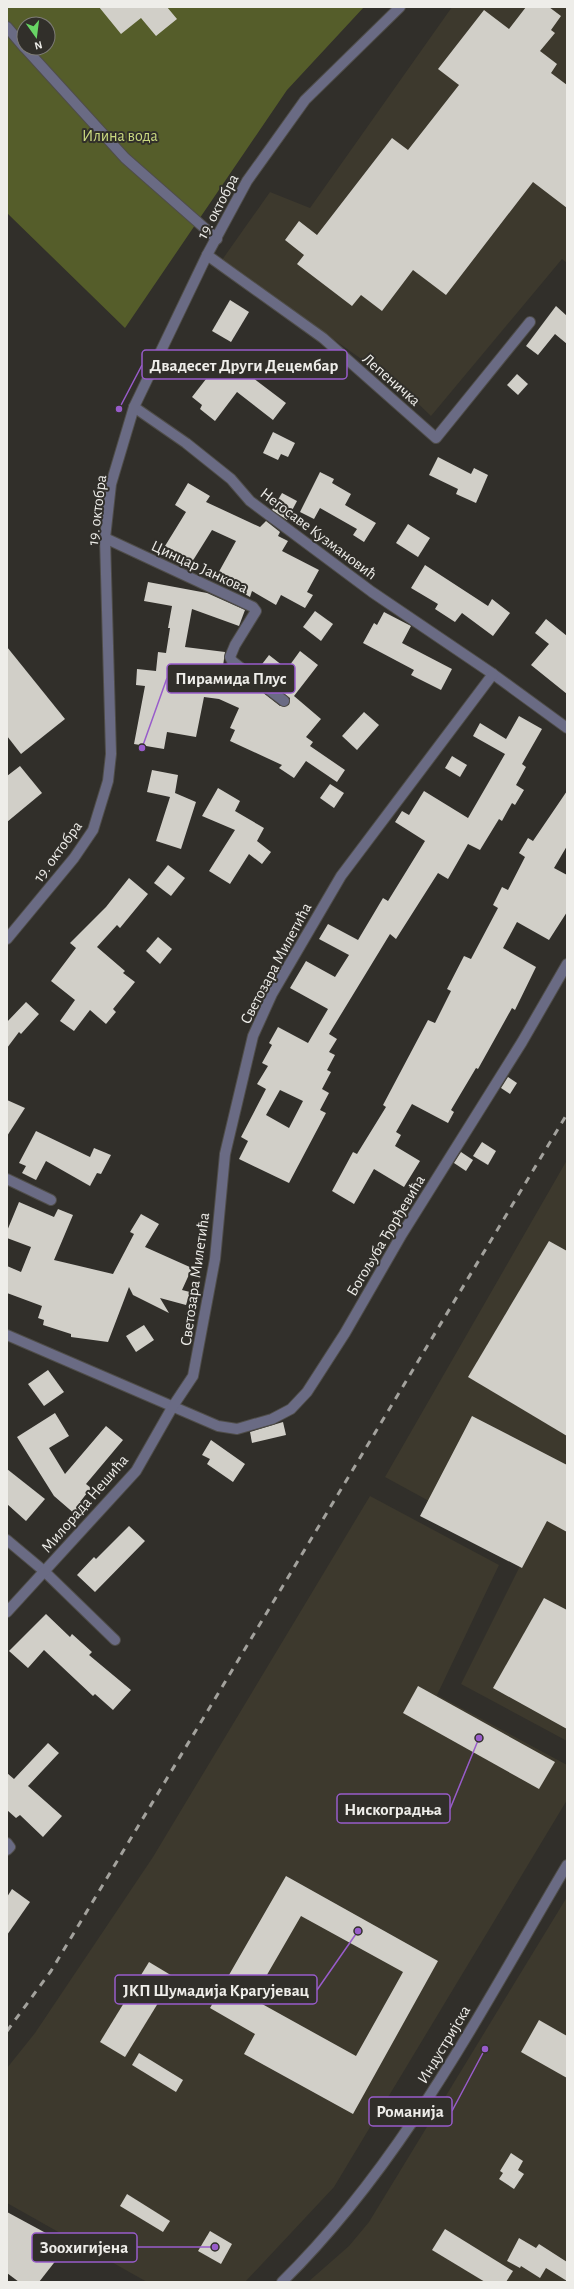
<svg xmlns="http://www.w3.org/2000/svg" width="574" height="2289" font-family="'Alegreya Sans',sans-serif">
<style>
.built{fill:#3d392d}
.green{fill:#555d2a;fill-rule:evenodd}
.building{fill:#d1cfc8;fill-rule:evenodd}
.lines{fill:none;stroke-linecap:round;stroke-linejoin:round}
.minor-casing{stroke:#4f4d49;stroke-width:12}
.tertiary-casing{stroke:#4f4d49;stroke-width:12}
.minor{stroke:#6a6b84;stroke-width:10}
.tertiary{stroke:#6a6b84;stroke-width:10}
.rail{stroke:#a3a29d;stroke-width:3;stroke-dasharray:7 7;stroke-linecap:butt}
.labels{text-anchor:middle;stroke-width:4;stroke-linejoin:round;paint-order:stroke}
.park-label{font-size:16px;fill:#cad980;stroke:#312f2a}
.street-label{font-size:16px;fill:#eeede9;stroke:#312f2a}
.leader{fill:none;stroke:#985cca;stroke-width:1.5}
.callout-dot{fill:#985cca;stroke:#312f2a;stroke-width:1.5}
.callout{fill:#312f2a;stroke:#985cca;stroke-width:1.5}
.callout-label{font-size:17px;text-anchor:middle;font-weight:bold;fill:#eeede9}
</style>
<rect width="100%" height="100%" fill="#312f2a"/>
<g class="built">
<path d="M452 7H567V263L562 259 431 416 402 388 222 260 270 192 310 208Z"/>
<path d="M567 1160V1741L461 1684 526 1554 385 1477Z"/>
<path d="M370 1496 499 1565 437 1695 567 1765V1800L334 2187 245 2282H147L7 2203V2068L35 2033 153 1857Z"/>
<path d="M567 1897V2282H308L349 2246 369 2222Z"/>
</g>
<path class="green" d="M7 7H364L287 90 125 328 7 213ZM24 24H48V48H24Z"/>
<g class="building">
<path d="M99 7H167L177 19 156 36 141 18 121 34Z"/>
<path d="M526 7H549L561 16 551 30 555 33 540 51 557 64 551 73 567 85V208L533 182 446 295 413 270 382 311 361 295 352 306 297 264 304 255 285 240 299 221 317 235 392 138 408 150 459 85 438 69 484 10 509 29Z"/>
<path d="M230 300 249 312 231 342 212 331Z"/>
<path d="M556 306 567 316V344L555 334 538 355 526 346Z"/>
<path d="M224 356 286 403 273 420 237 392 215 421 200 409 202 405 192 397Z"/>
<path d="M517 374 528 384 518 395 507 385Z"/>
<path d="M273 432 295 443 288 457 281 454 278 460 263 453Z"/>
<path d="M438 457 471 474 474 468 488 475 476 503 456 494 458 489 429 475Z"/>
<path d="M320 472 334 479 332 483 351 494 345 505 376 523 364 542 353 535 357 529 320 508 314 519 300 512Z"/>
<path d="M188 483 210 496 206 502 260 527 266 521 280 532 278 536 288 541 282 551 319 570 307 592 313 595 305 608 281 595 276 605 252 591 250 597 216 577 236 541 212 530 192 562 165 546 186 512 175 505Z"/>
<path d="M282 493 297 501 287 520 272 510Z"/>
<path d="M408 524 430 538 418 557 396 543Z"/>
<path d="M425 565 488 606 492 599 510 613 493 636 462 613 455 622 435 609 438 604 411 588Z"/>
<path d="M148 582 207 593 245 610 239 626 192 609 185 647 225 652 222 673 248 683 249 682 280 706 289 705 290 698 256 672 269 655 287 669 300 651 318 665 294 696 321 719 306 737 313 742 310 746 345 770 337 782 306 761 294 778 279 768 282 765 230 741 235 730 230 728 239 708 219 699 204 697 196 737 167 732 164 749 134 744 145 686 136 685 137 669 156 671 158 652 166 653 170 628H168L172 606 144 601Z"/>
<path d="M315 611 333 624 321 641 303 627Z"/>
<path d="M384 612 411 626 402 643 452 669 441 690 411 675 414 670 363 643 374 623 377 625Z"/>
<path d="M546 619 567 636V694L531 665 549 644 535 633Z"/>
<path d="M7 647 65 719 21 754 7 736Z"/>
<path d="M364 712 379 725 357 750 342 736Z"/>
<path d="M519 716 542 729 522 764 526 767 516 785 524 790 515 805 512 803 502 821 499 819 480 850 468 844 448 879 438 873 396 939 390 934 329 1034 337 1039 329 1052 335 1055 327 1070 331 1072 322 1089 329 1093 320 1110 326 1113 289 1183 239 1159 248 1141 241 1137 266 1089 257 1084 268 1066 262 1063 272 1045 269 1043 278 1027 308 1043 328 1009 290 988 306 961 335 977 349 955 319 939 328 924 358 940 383 898 388 901 425 841 395 822 402 811 409 815 424 791 468 818 505 754 473 736 480 723 506 739ZM280 1090 303 1101 289 1128 266 1115Z"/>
<path d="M452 756 467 765 460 777 445 768Z"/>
<path d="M20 766 42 793 7 822V776Z"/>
<path d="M152 770 178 775 175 793 196 802 181 849 156 841 170 797 147 792Z"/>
<path d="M330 784 344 793 334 808 320 798Z"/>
<path d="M218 788 240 801 235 811 264 828 257 841 271 852 262 864 249 854 230 884 209 871 235 830 202 816Z"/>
<path d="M567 791V846L554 868 567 875V912L549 940 517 922 503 948 536 967 515 1010 512 1008 478 1069 476 1068 451 1110 454 1112 448 1123 412 1104 396 1132 401 1135 395 1146 420 1161 404 1187 374 1169 354 1204 332 1191 353 1152 357 1154 386 1107 383 1105 428 1020 435 1023 451 991 447 989 464 956 471 959 498 908 493 905 502 887 508 890 525 857 519 853 528 838 533 841Z"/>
<path d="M168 865 185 878 171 896 154 883Z"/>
<path d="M129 878 148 894 120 928 117 925 97 947 125 971 123 973 135 982 113 1009 116 1012 106 1024 90 1010 74 1031 60 1021 75 1000 51 981 76 948 70 943 106 907Z"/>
<path d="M158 937 172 949 160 964 146 951Z"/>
<path d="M26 1002 39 1014 21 1034 19 1032 7 1048V1022Z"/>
<path d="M508 1077 517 1083 510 1094 501 1088Z"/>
<path d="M7 1100 25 1108 7 1136Z"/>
<path d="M36 1131 90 1157 94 1148 111 1155 101 1174 97 1173 90 1186 46 1161 36 1180 22 1173 26 1166 19 1163Z"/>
<path d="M482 1142 496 1151 488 1165 473 1156Z"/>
<path d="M461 1152 473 1160 466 1171 454 1163Z"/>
<path d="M19 1202 54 1217 58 1209 73 1215 54 1260 113 1274 134 1234 130 1232 141 1214 159 1224 145 1247 192 1268 182 1290 190 1292 186 1305 160 1298 169 1313 133 1295 129 1287 108 1342 71 1337V1334L43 1325 44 1320 38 1318 42 1306 7 1293V1266L21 1272 31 1247 7 1238V1231Z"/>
<path d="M549 1241 567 1251V1436L468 1377Z"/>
<path d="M144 1325 154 1340 136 1352 126 1336Z"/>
<path d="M48 1370 64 1392 44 1406 28 1384Z"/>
<path d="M55 1413 69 1436 49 1448 65 1474 106 1426 123 1440 86 1484 91 1488 80 1502 85 1506 76 1515 54 1496 17 1437Z"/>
<path d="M472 1416 567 1465V1532L547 1521 522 1568 420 1516Z"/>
<path d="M283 1422 286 1435 252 1443 250 1432Z"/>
<path d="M211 1440 245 1464 233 1482 207 1464 210 1459 202 1455Z"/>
<path d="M7 1469 45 1499 26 1521 7 1504Z"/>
<path d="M129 1526 145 1541 95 1592 77 1575 94 1557 96 1559Z"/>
<path d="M544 1598 567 1610V1729L493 1688Z"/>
<path d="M46 1614 70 1637 72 1634 92 1652 89 1655 131 1690 113 1710 95 1694 93 1696 44 1650 28 1668 9 1651Z"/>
<path d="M418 1686 555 1762 539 1789 403 1713Z"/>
<path d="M48 1743 59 1753 28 1786 62 1816 43 1837 20 1815 16 1818 7 1810V1773L14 1779Z"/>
<path d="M286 1876 438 1961 353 2114 244 2054 255 2034 210 2008ZM301 1916 403 1972 356 2056 253 1999Z"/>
<path d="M12 1889 30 1902 7 1935V1897Z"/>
<path d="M149 1962 174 1977 125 2057 100 2042Z"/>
<path d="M539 2020 567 2036V2078L521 2052Z"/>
<path d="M139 2053 183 2080 176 2092 132 2065Z"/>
<path d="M511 2153 523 2161 518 2170 524 2174 514 2189 499 2179 503 2173 500 2171Z"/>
<path d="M127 2194 170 2221 163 2232 120 2206Z"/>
<path d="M7 2212 68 2245 39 2282H19L7 2273Z"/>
<path d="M445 2229 513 2271 506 2282H485L432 2250Z"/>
<path d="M210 2231 232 2244 221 2264 198 2251Z"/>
<path d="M519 2238 536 2248 539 2244 567 2262V2281L546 2268 540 2278 521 2266 520 2268 507 2261Z"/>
</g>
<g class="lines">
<defs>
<g id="minor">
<path d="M7 27 24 47"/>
<path d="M25 48 125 158 217 239"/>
<path d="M207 255 323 338 436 438 530 322"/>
<path d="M134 407 186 443 231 479 250 501 372 592 493 674 567 728"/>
<path d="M105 538 253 607 256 611 235 645 230 657 232 661 284 701"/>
<path d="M7 1179 51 1200"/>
<path d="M7 1335 218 1426 237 1429 272 1419 291 1409 307 1392 345 1333 402 1234 522 1042 567 964"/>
<path d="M7 1540 44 1571 115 1640"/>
<path d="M7 1612 136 1471 173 1406 193 1376 215 1259 225 1154 253 1036 272 994 341 876 493 674"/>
<path d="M7 1843 10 1847 7 1850"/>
<path d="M282 2282C403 2163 481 2010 567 1865"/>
</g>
<path id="tertiary" d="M7 939 74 858 93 830 108 781 111 754 105 538 111 484 134 407 207 255 247 181 305 100 400 7"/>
</defs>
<use href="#minor" class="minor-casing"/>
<use href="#tertiary" class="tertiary-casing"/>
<use href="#minor" class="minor"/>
<use href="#tertiary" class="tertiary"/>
<path class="rail" d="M7 2031 51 1971 567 1114"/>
</g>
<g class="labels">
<g class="park-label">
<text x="120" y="141">Илина вода</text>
</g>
<g class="street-label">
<text transform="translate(217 206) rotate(-62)" y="6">19. октобра</text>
<text transform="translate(392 379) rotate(41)" y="6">Лепеничка</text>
<text transform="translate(96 510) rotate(-83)" y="6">19. октобра</text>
<text transform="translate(319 533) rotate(37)" y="6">Негосаве Кузмановић</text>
<text transform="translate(200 566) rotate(25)" y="6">Цинцар Јанкова</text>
<text transform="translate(57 851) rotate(-54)" y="6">19. октобра</text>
<text transform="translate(275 963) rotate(-62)" y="6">Светозара Милетића</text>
<text transform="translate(385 1235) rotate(-59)" y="6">Богољуба Ђорђевића</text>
<text transform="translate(194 1279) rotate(-82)" y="6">Светозара Милетића</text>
<text transform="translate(84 1503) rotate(-49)" y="6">Милорада Нешића</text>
<text transform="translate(443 2044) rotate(-59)" y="6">Индустријска</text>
</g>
</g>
<path class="leader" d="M119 409L142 365M142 748L167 678M479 1738L450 1809M358 1931L317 1990M485 2049L452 2111M215 2247L137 2247"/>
<g class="callout-dot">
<circle cx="119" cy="409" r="4"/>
<circle cx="142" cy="748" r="4"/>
<circle cx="479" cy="1738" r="4"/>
<circle cx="358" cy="1931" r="4"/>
<circle cx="485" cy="2049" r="4"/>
<circle cx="215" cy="2247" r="4"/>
</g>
<g class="callout">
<rect x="142" y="350" width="205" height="29" rx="4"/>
<rect x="167" y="664" width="128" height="29" rx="4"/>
<rect x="337" y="1794" width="113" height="29" rx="4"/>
<rect x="115" y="1975" width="202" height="29" rx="4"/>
<rect x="369" y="2097" width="83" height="29" rx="4"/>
<rect x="32" y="2233" width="105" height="29" rx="4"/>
</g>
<g class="callout-label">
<text x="244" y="371">Двадесет Други Децембар</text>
<text x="231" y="684">Пирамида Плус</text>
<text x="393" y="1815">Нискоградња</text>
<text x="216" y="1996">ЈКП Шумадија Крагујевац</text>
<text x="410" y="2117">Романија</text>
<text x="84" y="2253">Зоохигијена</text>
</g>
<rect width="574" height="2289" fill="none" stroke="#eeede9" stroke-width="16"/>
<g transform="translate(36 36) rotate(166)"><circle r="19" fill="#312f2a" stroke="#7d7b76"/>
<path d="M0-3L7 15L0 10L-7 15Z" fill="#68d465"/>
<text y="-6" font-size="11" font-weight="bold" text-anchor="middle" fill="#eeede9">N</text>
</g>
</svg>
